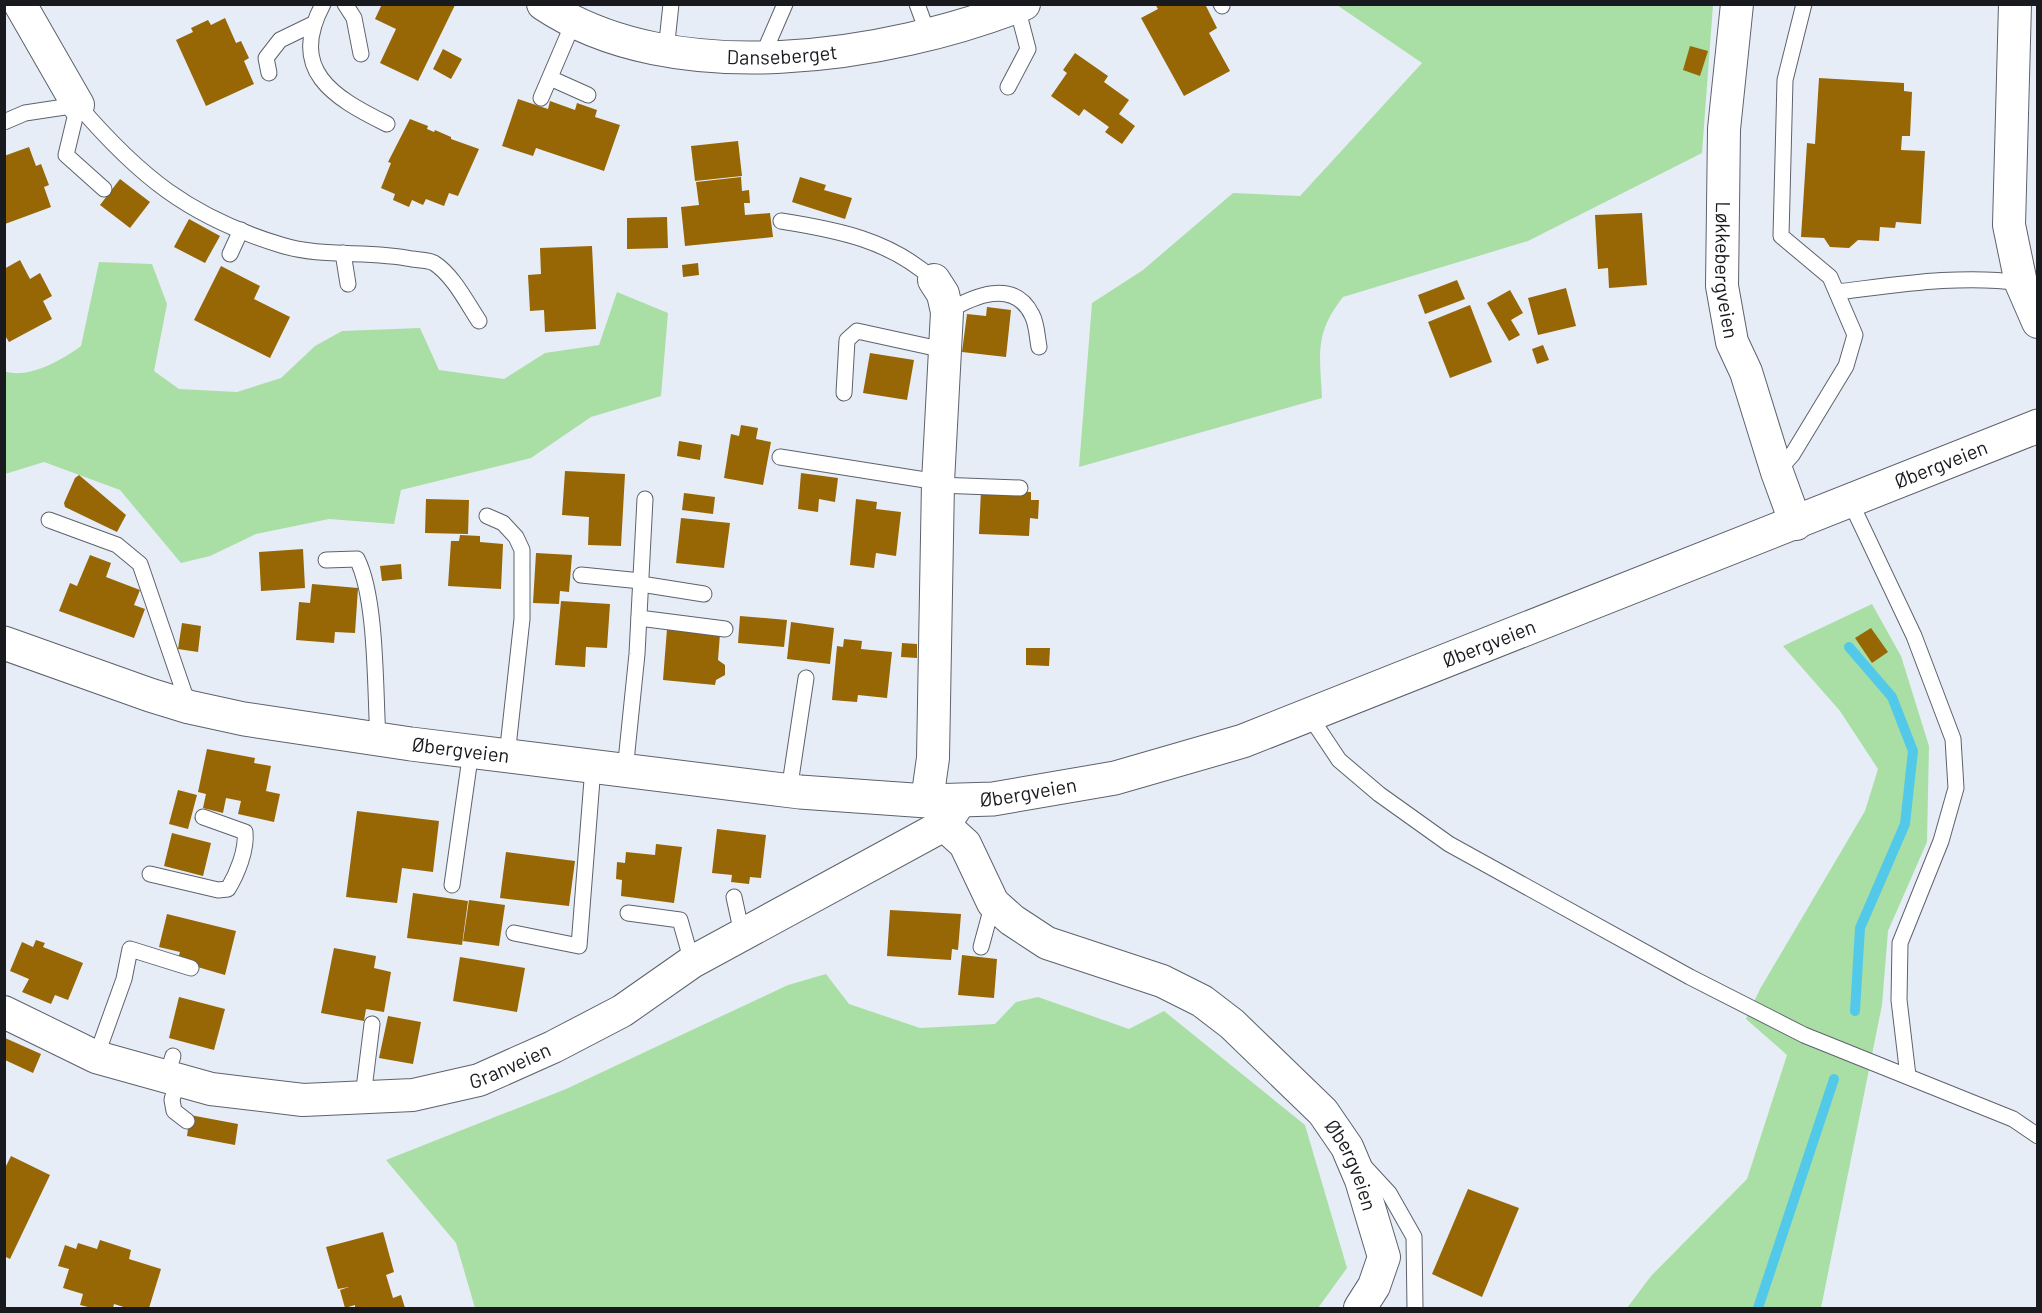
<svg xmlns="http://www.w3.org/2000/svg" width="2042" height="1313" font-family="Barlow,sans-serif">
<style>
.green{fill:#a9dfa5}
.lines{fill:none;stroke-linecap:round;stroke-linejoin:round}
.stream{stroke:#53c9e9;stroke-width:10}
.building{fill:#976605}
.lane-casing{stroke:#5d626b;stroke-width:17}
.street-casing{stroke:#5d626b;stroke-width:34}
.primary-casing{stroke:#5d626b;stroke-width:35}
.lane{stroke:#fff;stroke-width:15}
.street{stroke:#fff;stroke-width:32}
.primary{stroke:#fff;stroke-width:33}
.labels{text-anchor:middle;stroke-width:5;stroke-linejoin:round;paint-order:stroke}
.street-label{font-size:20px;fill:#181a1e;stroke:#e7edf7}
</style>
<rect width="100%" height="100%" fill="#e7edf7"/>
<g class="green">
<path d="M1337 5H1713L1702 153 1528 241 1343 297C1314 334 1320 354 1322 398L1079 467 1092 303 1143 270 1233 193 1300 196 1422 63Z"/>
<path d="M99 262 152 264 167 304 154 371 179 389 237 392 281 378 315 346 342 331 420 328 439 370 504 379 545 353 599 345 617 292 668 313 661 396 591 417 531 458 401 490 394 524 329 519 256 534 210 556 181 563 120 490 44 462 5 474 4 371C27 380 62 360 81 346Z"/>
<path d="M1872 604 1901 656 1929 746 1927 842 1888 931 1882 1005 1821 1308H1627L1651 1276 1747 1179 1787 1055 1746 1019 1760 989 1865 811 1878 769 1840 711 1783 646Z"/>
<path d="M826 974 849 1004 920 1028 995 1024 1016 1002 1038 997 1129 1029 1164 1011 1305 1125 1347 1268 1318 1308H475L456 1243 386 1160 566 1089 788 985Z"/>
</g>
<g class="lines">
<g class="stream">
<path d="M1849 647 1892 697 1913 751 1905 824 1860 928 1855 1011"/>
<path d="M1758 1308 1834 1079"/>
</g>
</g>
<g class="building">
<path d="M382 4 455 5 418 81 380 63 396 29 375 19Z"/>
<path d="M1155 4H1205L1217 28 1209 33 1230 71 1184 96 1141 18 1158 9Z"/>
<path d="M225 18 236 43 241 41 249 58 244 61 254 84 206 106 176 40 193 32 191 28 208 20 211 25Z"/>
<path d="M1690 46 1708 51 1700 76 1683 70Z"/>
<path d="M443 49 462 59 451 79 433 69Z"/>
<path d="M1075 53 1108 76 1104 82 1129 100 1119 114 1135 126 1122 144 1105 132 1109 127 1084 109 1079 116 1051 96 1067 73 1063 70Z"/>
<path d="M1819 78 1904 83V91L1912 92 1910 136H1902L1901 150 1925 151 1921 224 1896 222 1895 228 1880 227 1879 241 1858 240 1849 248 1830 247 1824 238 1801 237 1807 143 1815 144Z"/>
<path d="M518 99 548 109 550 101 575 110 577 103 597 110 595 117 620 125 604 171 536 148 533 156 502 146Z"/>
<path d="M410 119 428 126 427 129 434 132 435 130 451 137V139L479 149 458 196 449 193 444 206 426 199 423 205 412 200 409 207 393 200 395 194 381 188 391 163 388 162Z"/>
<path d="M738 141 742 176 695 181 691 146Z"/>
<path d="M29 147 36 166 41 164 49 185 44 187 51 207 5 224 4 156Z"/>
<path d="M741 177 742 191 749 190 750 203H744L745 215 770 213 773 237 685 246 681 207 699 205 696 182Z"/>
<path d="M800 177 826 185 824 190 852 198 845 219 792 202Z"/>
<path d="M120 179 150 202 130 228 100 205Z"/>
<path d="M1642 213 1647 285 1609 288 1608 268 1598 269 1595 215Z"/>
<path d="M667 217 668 248 627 249V218Z"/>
<path d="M189 219 220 236 205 263 174 247Z"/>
<path d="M592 246 596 329 545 332 544 310 530 311 528 275 541 274 540 248Z"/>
<path d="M20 260 30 279 40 273 52 296 43 301 52 319 9 342 4 334V269Z"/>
<path d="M698 263 699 275 683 277 682 265Z"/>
<path d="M221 266 260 286 254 299 290 317 270 358 194 320Z"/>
<path d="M1457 280 1465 299 1425 314 1418 295Z"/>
<path d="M1566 288 1576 326 1538 335 1528 298Z"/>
<path d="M1510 290 1523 313 1511 320 1520 335 1509 341 1487 303Z"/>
<path d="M1470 305 1492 362 1450 378 1428 322Z"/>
<path d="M987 307 1011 310 1006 357 962 352 967 314 986 316Z"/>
<path d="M1543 345 1549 360 1537 364 1532 349Z"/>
<path d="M870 353 914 360 907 400 863 393Z"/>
<path d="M741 425 758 428 756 439 771 442 763 485 724 478 731 434 739 436Z"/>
<path d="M679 441 702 445 700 460 677 456Z"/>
<path d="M565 471 625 474 621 546 588 545 589 517 562 515Z"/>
<path d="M801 473 838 478 835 502 819 499 818 512 798 509Z"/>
<path d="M79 475 126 515 117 532 65 507 64 503 75 478Z"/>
<path d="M981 490 1031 492V500H1039L1038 519 1030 518 1029 536 979 534Z"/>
<path d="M684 493 715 497 713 514 682 510Z"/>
<path d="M426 499 469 500 468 534 425 533Z"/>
<path d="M856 499 877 502 876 509 901 512 896 556 876 553 874 568 850 565Z"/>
<path d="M681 518 730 523 724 568 676 563Z"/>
<path d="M460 535 480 536V542L503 544 501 589 448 586 451 541H459Z"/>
<path d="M303 549 305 588 261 591 259 552Z"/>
<path d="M536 553 572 555 569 592 560 591 559 604 533 603Z"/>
<path d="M90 555 111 563 106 577 140 590 134 605 145 609 134 638 59 611 70 583 77 586Z"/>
<path d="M401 564 402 579 382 581 380 566Z"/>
<path d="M312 584 358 588 355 633 335 632 334 643 296 640 299 602 310 603Z"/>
<path d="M561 601 610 604 607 648 586 647 585 667 555 665Z"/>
<path d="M740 616 787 620 784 647 738 643Z"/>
<path d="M791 622 834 628 830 664 787 659Z"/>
<path d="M182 623 201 626 198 652 178 649Z"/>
<path d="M1871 628 1888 652 1872 663 1855 638Z"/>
<path d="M667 629 720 634 718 660 725 665V675L716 680 715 685 663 680Z"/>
<path d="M844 639 862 641 861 649 892 652 887 698 858 695 857 702 832 700 837 646 843 647Z"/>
<path d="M902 643 917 644V658L901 657Z"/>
<path d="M1026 648H1050L1049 666 1026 665Z"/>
<path d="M207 749 255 758 254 763 271 766 266 791 280 794 274 822 238 814 241 801 226 798 223 813 203 808 206 794 198 792Z"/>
<path d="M178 790 197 795 188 829 169 824Z"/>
<path d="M357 811 439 821 433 872 402 868 397 903 346 897Z"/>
<path d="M717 829 766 835 761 878 750 877 749 884 731 882 732 875 712 873Z"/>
<path d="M172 833 211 843 203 876 164 866Z"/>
<path d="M656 844 682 847 674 903 621 896 622 880 616 879 617 862 625 863 626 852 655 855Z"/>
<path d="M506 852 575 861 569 906 500 898Z"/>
<path d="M413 893 468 901 462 945 407 938Z"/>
<path d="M469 900 505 905 499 946 463 941Z"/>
<path d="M890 910 961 914 958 950 952 949 951 960 887 956Z"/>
<path d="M167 914 236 931 225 975 177 961 180 952 159 947Z"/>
<path d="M36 940 45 943 43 947 83 963 68 1000 55 995 51 1004 22 992 29 979 10 971 22 942 33 947Z"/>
<path d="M334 948 376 956 374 968 391 972 384 1012 366 1009 364 1021 321 1013Z"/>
<path d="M962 955 997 959 994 998 958 995Z"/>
<path d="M460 957 525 968 517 1012 453 1001Z"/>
<path d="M179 997 225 1009 214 1050 169 1038Z"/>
<path d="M388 1016 421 1022 413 1064 379 1058Z"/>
<path d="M5 1038 41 1054 33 1073 5 1060Z"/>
<path d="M190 1115 238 1124 235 1145 187 1136Z"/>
<path d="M11 1156 50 1175 10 1259 4 1256V1170Z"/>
<path d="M1468 1189 1519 1208 1482 1297 1432 1274Z"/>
<path d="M383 1232 394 1272 386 1275 393 1298 401 1295 405 1308H355V1305L345 1308 340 1290 349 1287 338 1289 326 1247Z"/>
<path d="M100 1240 131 1250 129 1259 161 1269 149 1308H127L114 1304 113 1308H92L80 1305 83 1294 63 1288 69 1269 58 1266 65 1245 76 1249 78 1243 97 1249Z"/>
</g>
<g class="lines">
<defs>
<g id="lane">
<path d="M323 4C288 70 332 97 387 124"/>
<path d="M345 4 354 18 361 54"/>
<path d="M917 4 928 34"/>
<path d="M1221 4 1222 6"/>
<path d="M666 51 671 4"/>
<path d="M762 57 785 4"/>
<path d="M269 73 266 58 280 40 313 24"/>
<path d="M550 78 588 95"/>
<path d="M1008 87 1028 49 1017 7"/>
<path d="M541 98 574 21"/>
<path d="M78 105C139 176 189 217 281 245 322 258 369 250 412 259 418 260 429 260 434 263 453 275 467 303 479 321"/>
<path d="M78 105 66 155 104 189"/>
<path d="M4 122 25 113 78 105"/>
<path d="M781 221C838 230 890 240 934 280"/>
<path d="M343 253 348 284"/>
<path d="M230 254 241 230"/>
<path d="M1837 292C1896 285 1961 274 2021 283"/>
<path d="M947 312C973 296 1014 278 1032 315 1037 324 1037 337 1039 347"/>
<path d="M844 393 847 340 857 331 944 350"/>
<path d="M780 457 938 482"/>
<path d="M1777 472 1792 455 1846 366 1855 335 1830 277 1781 236 1785 80 1804 4"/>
<path d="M938 485 1020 488"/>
<path d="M1850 501 1914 636 1953 739 1956 788 1941 841 1900 943 1899 1000 1908 1076"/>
<path d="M487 516 503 523 516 537 522 550V619L507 756"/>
<path d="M49 520 117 545 140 564 189 707"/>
<path d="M326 560 357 559C377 598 375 692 378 739"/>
<path d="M581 575 641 581"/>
<path d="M641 584 704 594"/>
<path d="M639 618 725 629"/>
<path d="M1309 715 1339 760 1379 794 1449 844 1690 977 1804 1035 2013 1119 2038 1136"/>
<path d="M625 771 637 654 645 499"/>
<path d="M789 791 806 678"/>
<path d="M150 874 218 890 228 889C237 874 247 850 245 832L203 817"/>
<path d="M452 885 471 751"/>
<path d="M734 897 742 934"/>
<path d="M628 913 680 920 692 962"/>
<path d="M514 933 579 946 593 767"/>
<path d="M981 947 993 903"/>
<path d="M96 1057 124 979 130 949 191 968"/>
<path d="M166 1078 173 1056"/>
<path d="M177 1081 172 1100 174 1111 187 1121"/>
<path d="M363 1097 372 1024"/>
<path d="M1365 1167 1389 1193 1414 1237 1415 1308"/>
</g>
<g id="street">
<path d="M20 4 78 105"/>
<path id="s1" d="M543 4C673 91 887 58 1024 4"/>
<path id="s2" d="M1737 4 1724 129 1722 286 1732 342 1746 372 1777 472 1796 524"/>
<path d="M2015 4 2009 225 2021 283 2038 322"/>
<path d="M927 801 933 758 938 482 947 312 943 294 934 280"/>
<path id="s3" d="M944 825 965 844 993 903 1012 920 1047 943 1162 981 1202 1001 1232 1024 1323 1112 1347 1147 1361 1180 1384 1257 1374 1286 1360 1308"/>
<path id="s4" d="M4 1012 96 1057 211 1089 303 1100 413 1095 479 1080 553 1047 622 1011 692 962 944 825 960 801"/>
</g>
<g id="primary">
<path id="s5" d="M4 643 150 695 189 707 244 719 411 744 800 792 927 801 993 799 1115 778 1243 741 2038 426"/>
</g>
</defs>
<use href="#lane" class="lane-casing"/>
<use href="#street" class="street-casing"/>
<use href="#primary" class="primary-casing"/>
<use href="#lane" class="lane"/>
<use href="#street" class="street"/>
<use href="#primary" class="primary"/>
</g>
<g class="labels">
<g class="street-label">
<text dy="7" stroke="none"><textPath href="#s1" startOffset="249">Danseberget</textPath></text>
<text dy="7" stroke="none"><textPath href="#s2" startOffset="267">Løkkebergveien</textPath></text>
<text dy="7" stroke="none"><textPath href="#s5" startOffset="2014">Øbergveien</textPath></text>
<text dy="7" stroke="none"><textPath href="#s5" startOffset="1528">Øbergveien</textPath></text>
<text dy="7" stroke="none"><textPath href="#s5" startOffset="471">Øbergveien</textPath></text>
<text dy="7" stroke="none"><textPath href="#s5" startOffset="1042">Øbergveien</textPath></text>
<text dy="7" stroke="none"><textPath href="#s4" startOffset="526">Granveien</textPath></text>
<text dy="7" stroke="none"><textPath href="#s3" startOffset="552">Øbergveien</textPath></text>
</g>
</g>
<rect width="2042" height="1313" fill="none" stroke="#181a1e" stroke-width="12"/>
</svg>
